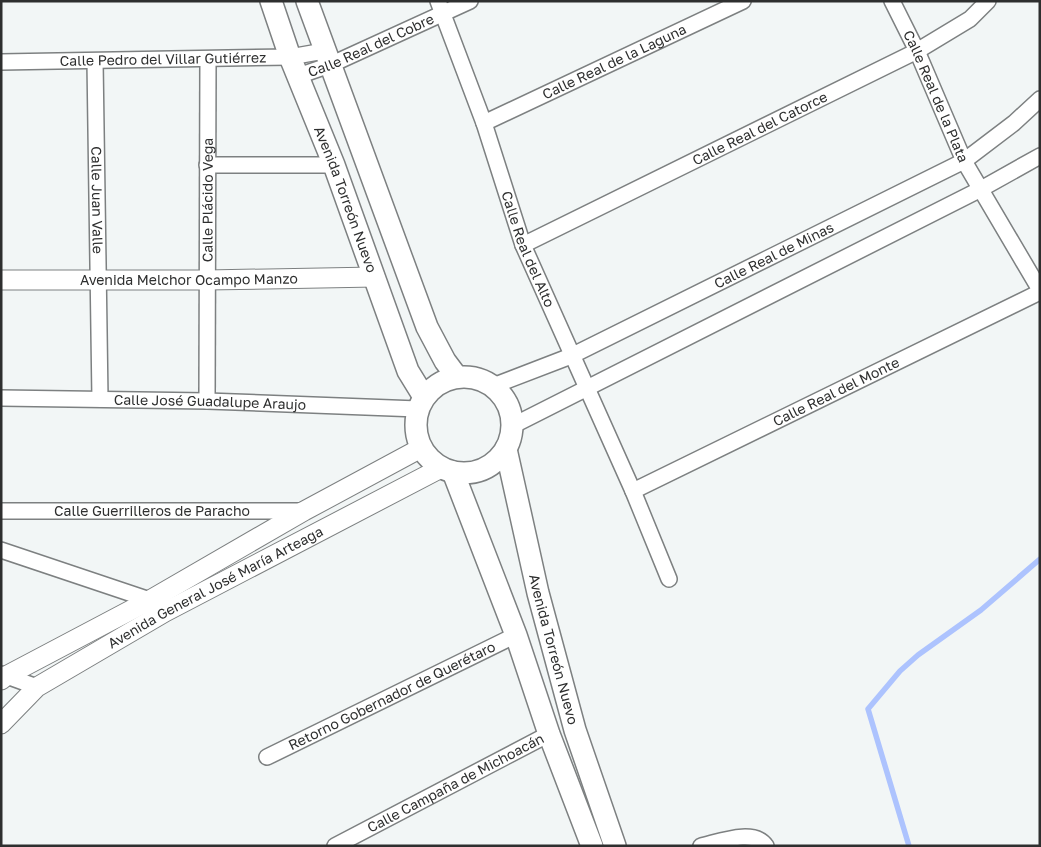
<svg xmlns="http://www.w3.org/2000/svg" width="1041" height="847" font-family="'Golos Text',sans-serif">
<style>
.lines{fill:none;stroke-linecap:round;stroke-linejoin:round}
.stream{stroke:#adc3fe;stroke-width:5.5}
.minor-casing{stroke:#7d8081;stroke-width:18}
.tertiary-casing{stroke:#7d8081;stroke-width:21}
.secondary-casing{stroke:#7d8081;stroke-width:24}
.minor{stroke:#fff;stroke-width:15}
.tertiary{stroke:#fff;stroke-width:19}
.secondary{stroke:#fff;stroke-width:21}
.labels{text-anchor:middle;stroke-width:4;stroke-linejoin:round;paint-order:stroke}
.street-label{font-size:14px;fill:#2e2f2f;stroke:#f2f6f6}
</style>
<rect width="100%" height="100%" fill="#f2f6f6"/>
<g class="lines">
<path class="stream" d="M909 846 868 709 900 671 918 655 981 610 1040 559"/>
<defs>
<g id="minor">
<path id="s1" d="M438 1 484 123 523 245 633 491 669 579"/>
<path id="s2" d="M892 1 917 51 964 161 1040 290"/>
<path id="s3" d="M95 61 100 399"/>
<path id="s4" d="M1 62 290 57 324 51"/>
<path id="s5" d="M298 76 330 65 470 1"/>
<path id="s6" d="M484 123 743 1"/>
<path d="M207 165H334"/>
<path id="s7" d="M523 245 917 51 970 19 988 1"/>
<path id="s8" d="M493 386 571 356 964 161 1014 123 1040 99"/>
<path id="s9" d="M1 398 207 401 418 409"/>
<path id="s10" d="M207 401 208 59"/>
<path d="M512 426 981 189 1040 156"/>
<path id="s11" d="M633 491 1040 292"/>
<path id="s12" d="M1 511H304"/>
<path d="M1 550 150 600 156 604"/>
<path d="M1 674 37 687"/>
<path id="s13" d="M267 757 516 635"/>
<path id="s14" d="M335 846 549 734"/>
<path d="M701 846C719 842 754 828 766 846"/>
</g>
<g id="tertiary">
<path id="s15" d="M1 280H207L375 277"/>
<path d="M1 680 6 676 150 600 304 511 421 448"/>
<path id="s16" d="M1 724 37 687 165 612 441 468"/>
</g>
<g id="secondary">
<path id="s17" d="M271 1 290 57 334 165 408 371 424 397"/>
<path d="M307 1 427 327 445 361 457 377"/>
<circle cx="464" cy="425" r="48"/>
<path id="s18" d="M506 449 538 593 575 730 615 846"/>
<path d="M453 472 516 635 549 734 592 846"/>
</g>
</defs>
<use href="#minor" class="minor-casing"/>
<use href="#tertiary" class="tertiary-casing"/>
<use href="#secondary" class="secondary-casing"/>
<use href="#minor" class="minor"/>
<use href="#tertiary" class="tertiary"/>
<use href="#secondary" class="secondary"/>
</g>
<g class="labels">
<g class="street-label">
<text dy="5" stroke="none"><textPath href="#s5" startOffset="79">Calle Real del Cobre</textPath></text>
<text dy="5" stroke="none"><textPath href="#s4" startOffset="162">Calle Pedro del Villar Gutiérrez</textPath></text>
<text dy="5" stroke="none"><textPath href="#s6" startOffset="144">Calle Real de la Laguna</textPath></text>
<text dy="5" stroke="none"><textPath href="#s2" startOffset="105">Calle Real de la Plata</textPath></text>
<text dy="5" stroke="none"><textPath href="#s7" startOffset="264">Calle Real del Catorce</textPath></text>
<text dy="5" stroke="none"><textPath href="#s3" startOffset="139">Calle Juan Valle</textPath></text>
<text dy="5" stroke="none"><textPath href="#s10" startOffset="201">Calle Plácido Vega</textPath></text>
<text dy="5" stroke="none"><textPath href="#s17" startOffset="212">Avenida Torreón Nuevo</textPath></text>
<text dy="5" stroke="none"><textPath href="#s1" startOffset="264">Calle Real del Alto</textPath></text>
<text dy="5" stroke="none"><textPath href="#s8" startOffset="310">Calle Real de Minas</textPath></text>
<text dy="5" stroke="none"><textPath href="#s15" startOffset="188">Avenida Melchor Ocampo Manzo</textPath></text>
<text dy="5" stroke="none"><textPath href="#s11" startOffset="226">Calle Real del Monte</textPath></text>
<text dy="5" stroke="none"><textPath href="#s9" startOffset="209">Calle José Guadalupe Araujo</textPath></text>
<text dy="5" stroke="none"><textPath href="#s12" startOffset="151">Calle Guerrilleros de Paracho</textPath></text>
<text dy="5" stroke="none"><textPath href="#s16" startOffset="256">Avenida General José María Arteaga</textPath></text>
<text dy="5" stroke="none"><textPath href="#s18" startOffset="206">Avenida Torreón Nuevo</textPath></text>
<text dy="5" stroke="none"><textPath href="#s13" startOffset="139">Retorno Gobernador de Querétaro</textPath></text>
<text dy="5" stroke="none"><textPath href="#s14" startOffset="136">Calle Campaña de Michoacán</textPath></text>
</g>
</g>
<rect width="1041" height="847" fill="none" stroke="#2e2f2f" stroke-width="5"/>
</svg>
